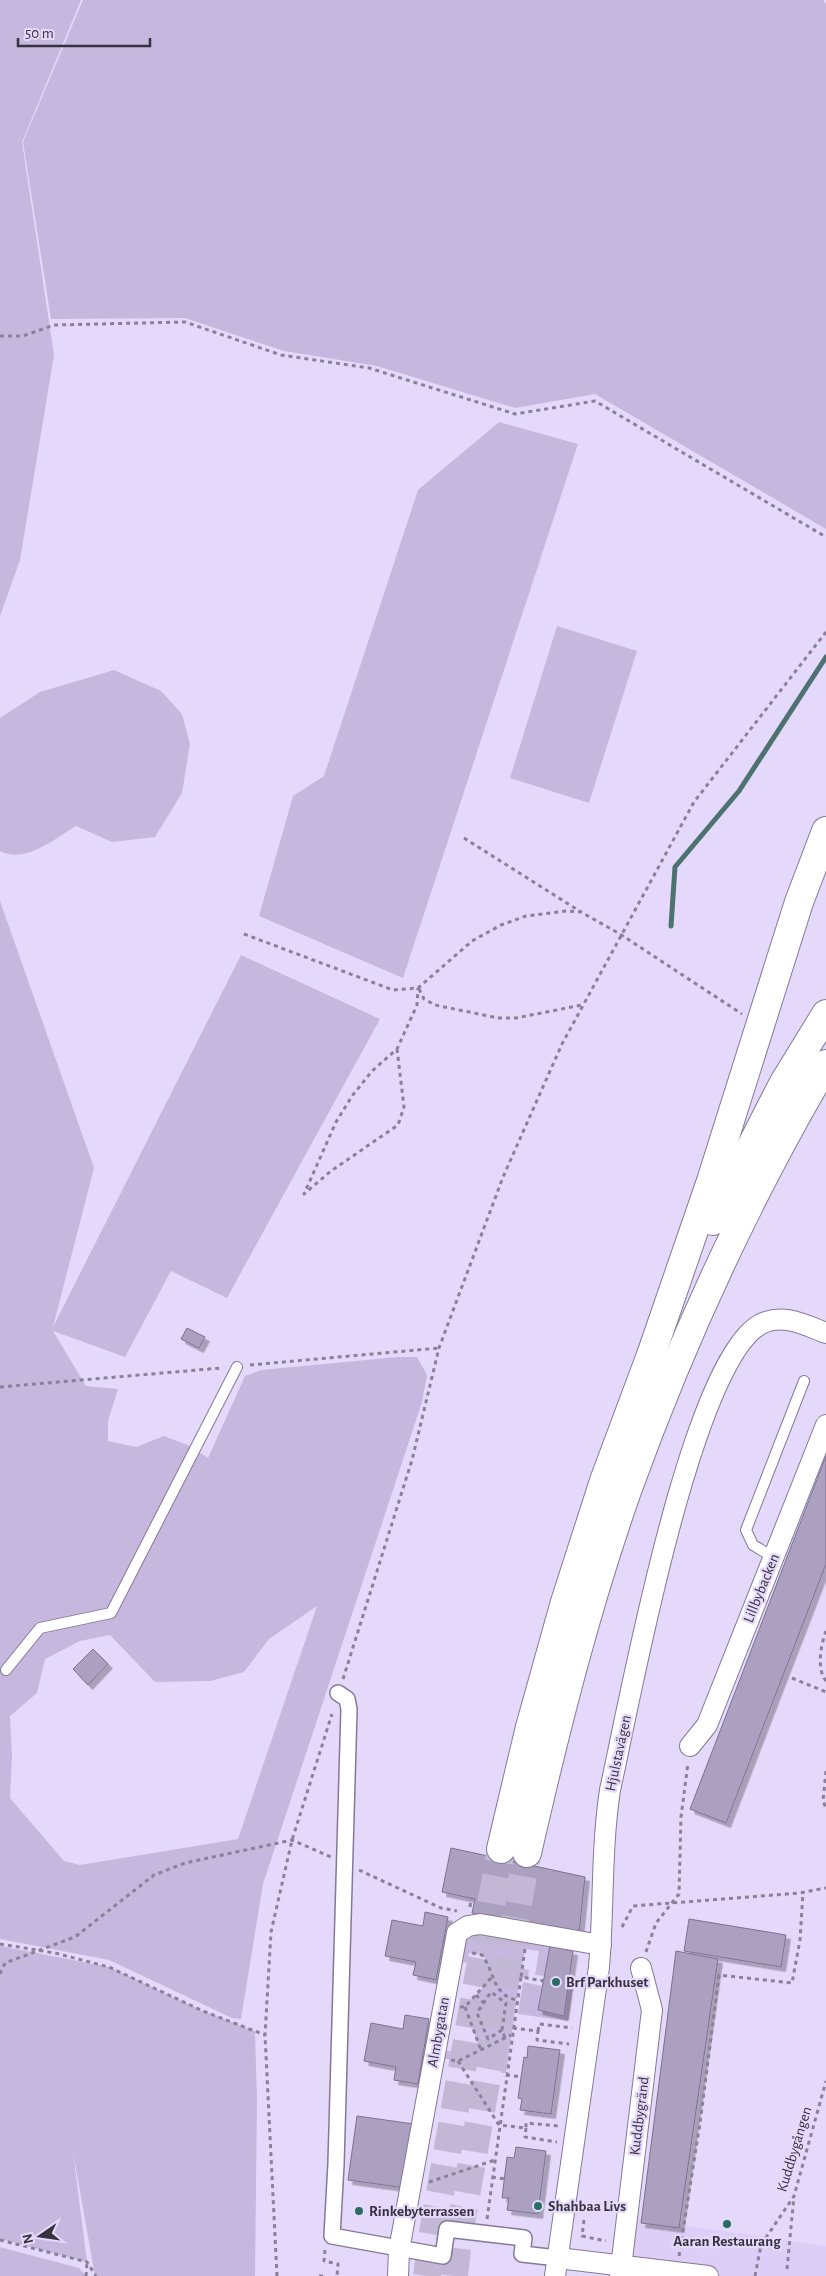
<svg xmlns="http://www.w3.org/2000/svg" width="826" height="2276" font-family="'Alegreya Sans',sans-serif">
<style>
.built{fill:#ddcef7}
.green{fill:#c5b7de;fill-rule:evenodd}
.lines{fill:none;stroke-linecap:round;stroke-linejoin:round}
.stream{stroke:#4d726f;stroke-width:5}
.building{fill:#aba0c0;stroke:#7c718f;filter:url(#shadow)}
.motorway-tunnel{stroke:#c2b8d5;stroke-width:28;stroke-dasharray:28 14;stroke-linecap:butt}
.service-casing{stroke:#847997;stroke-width:12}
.pedestrian-casing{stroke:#847997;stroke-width:18}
.minor-casing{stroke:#847997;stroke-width:22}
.motorway-casing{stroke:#847997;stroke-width:30}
.path{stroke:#898198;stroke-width:3;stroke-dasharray:4 4;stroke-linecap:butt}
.service{stroke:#fff;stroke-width:10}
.pedestrian{stroke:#fff;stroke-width:15}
.minor{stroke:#fff;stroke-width:20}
.motorway{stroke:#fff;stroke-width:28}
.poi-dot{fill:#276d62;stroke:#e5d9fb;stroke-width:2}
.labels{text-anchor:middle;stroke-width:4.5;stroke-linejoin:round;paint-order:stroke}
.street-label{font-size:15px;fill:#37323f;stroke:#e5d9fb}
.poi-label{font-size:15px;font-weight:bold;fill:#37323f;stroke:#e5d9fb;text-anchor:start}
</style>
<defs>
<filter id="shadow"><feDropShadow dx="4.5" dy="4.5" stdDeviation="0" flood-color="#0004"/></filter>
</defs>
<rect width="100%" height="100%" fill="#e5d9fb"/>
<path class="built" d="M633 2218 826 2246V2276H626Z"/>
<g class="green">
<path d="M0 0H81L22 142 54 355 20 560 0 616Z"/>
<path d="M83 0H823L826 4V529L595 394 515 408 377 366 284 351 185 318 51 319 23 142Z"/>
<path d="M499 422 578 444 403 978 259 916 293 796 324 776 418 490Z"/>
<path d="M557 626 637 651 589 803 510 778Z"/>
<path d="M114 670 161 691 182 714 190 744 182 793 155 837 112 842 76 826C54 839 26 864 0 851V718L40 692Z"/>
<path d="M0 901 94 1168 53 1327 241 955 380 1019 227 1298 171 1271 125 1357 53 1331 86 1386 118 1389 108 1421V1441L136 1447 164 1436 190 1446 208 1458 245 1376 261 1370 398 1357H417L427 1375 422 1402 263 1884 241 2019 232 2018 109 1960 0 1939ZM317 1606 238 1839 80 1865 64 1861 10 1798 12 1756 10 1716 37 1693 45 1659 80 1641 110 1635 155 1682 210 1681 244 1672 269 1639Z"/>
<path d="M479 1930 550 1946 544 1976 535 1975 539 1951 525 1949 522 1968 529 1970 528 1978 520 1977 506 2073H501L502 2054 497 2052 463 2069 458 2061 480 2050 465 2007 491 1978 489 1964 482 1955 469 1953 467 1962 458 1964 444 2050 454 2052 452 2060 436 2057 459 1941 467 1932Z"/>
<path d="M0 1946 109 1967 203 2011 255 2031 257 2099 255 2276H95L73 2152 87 2262 0 2239Z"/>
<path d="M523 1982 542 1986 538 2010 564 2016 568 1986 573 1987 568 2021 518 2014Z"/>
<path d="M0 2247 79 2268 86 2276H0Z"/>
</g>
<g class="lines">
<path class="stream" d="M671 926 675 867 739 791 826 657"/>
</g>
<g class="building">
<path d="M187 1328 205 1337 199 1348 181 1339Z"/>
<path d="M826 1456V1564L726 1823 690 1809Z"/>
<path d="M93 1649 108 1664 88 1685 73 1669Z"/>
<path d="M451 1848 585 1877 579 1933 555 1931 472 1913 475 1899 442 1892Z"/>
<path d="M425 1912 448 1917 436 1980 413 1975 416 1962 385 1956 392 1920 423 1926Z"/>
<path d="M689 1919 786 1935 781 1967 684 1951Z"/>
<path d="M550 1946 573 1951 564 2016 538 2010Z"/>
<path d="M676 1951 718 1959 679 2228 641 2223Z"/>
<path d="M405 2015 429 2019 418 2084 394 2080 396 2067 364 2061 371 2023 403 2029Z"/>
<path d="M528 2046 560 2050 551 2114 520 2110 522 2099 518 2098 524 2057 527 2058Z"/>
<path d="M357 2116 414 2124 406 2188 348 2180Z"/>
<path d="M516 2147 546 2151 538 2214 507 2210 509 2198H502L507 2157 514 2158Z"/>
</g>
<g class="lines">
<g class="motorway-tunnel">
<path d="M427 2276 432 2238 501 1849"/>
<path d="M454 2276 458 2240 527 1853"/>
</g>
<defs>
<g id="service">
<path d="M773 1557 753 1545 746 1530 804 1381"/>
<path d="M6 1670 40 1628 111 1613 237 1367"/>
</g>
<path id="pedestrian" d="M338 1693 347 1699 349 1709 336 2164 332 2236 443 2256 447 2229 524 2238 522 2254 558 2258"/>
<g id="minor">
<path d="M690 1746 707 1725 826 1425"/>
<path d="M558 2258 708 2276"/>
<path d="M398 2276 399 2250 457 1933 468 1926 480 1924 601 1945"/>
<path d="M555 2276 599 1967C604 1908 601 1849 610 1790 629 1705 691 1360 761 1324 784 1313 805 1325 826 1333"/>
<path d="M620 2276 652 2010 641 1968"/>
</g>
<g id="motorway">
<path d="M713 1221 783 1084 826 1014"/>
<path d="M501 1849 530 1727 565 1602 604 1481 651 1355 711 1181 799 902 826 831"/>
<path d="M527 1853C555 1730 586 1607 628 1488 681 1342 747 1198 826 1064"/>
</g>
</defs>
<use href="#service" class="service-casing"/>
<use href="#pedestrian" class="pedestrian-casing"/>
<use href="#minor" class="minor-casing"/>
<use href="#motorway" class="motorway-casing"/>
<g class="path">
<path d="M0 336H23L54 325 185 322 281 355 369 368 515 414 595 401 826 537"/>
<path d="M464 838 581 912"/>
<path d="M244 934 393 990 418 988 472 941 501 925 526 916 566 911 581 912 620 934 742 1014"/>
<path d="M419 989 424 999 435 1005 498 1018H516L582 1005"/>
<path d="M397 1049 404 1107 398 1125 331 1171 304 1194 336 1122 352 1096 372 1071 397 1049 417 1005 418 988"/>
<path d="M250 1365 439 1348"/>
<path d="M0 1387 221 1368"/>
<path d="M826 1631C821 1645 816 1668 826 1681"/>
<path d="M792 1678 826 1692"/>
<path d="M343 1679 412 1460 439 1348 503 1177 562 1044 694 802 826 632"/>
<path d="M826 1771 823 1801 826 1808"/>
<path d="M359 1870 441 1908 457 1911"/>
<path d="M470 1907 471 1898"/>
<path d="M622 1927 633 1906 800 1893 826 1888"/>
<path d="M0 1944 55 1953 109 1967 203 2011 265 2035"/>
<path d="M525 1949 521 1977 544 1981"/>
<path d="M646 1952 656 1923 679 1894 681 1817 688 1763"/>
<path d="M472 1953 482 1955C495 1972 492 1995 517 2000"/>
<path d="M0 1974 5 1963 75 1937 154 1875 185 1863 292 1840 331 1857"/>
<path d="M569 1984 578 1985"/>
<path d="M476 1995 484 2003"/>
<path d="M460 2007H465L491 1978"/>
<path d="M465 2007 481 2050"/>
<path d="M513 2028 538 2031 537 2040 569 2044"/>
<path d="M502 2030 506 2003 491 1992 477 2013 488 2039 502 2030 505 2038"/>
<path d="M538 2031 539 2024 572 2028"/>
<path d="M451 2060 458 2061 511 2035"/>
<path d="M458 2061 499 2125 526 2128V2123L558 2126"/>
<path d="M506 2075 521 2077"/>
<path d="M526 2128 525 2137 557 2142"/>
<path d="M492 2177 505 2179"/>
<path d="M429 2182 495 2160"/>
<path d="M487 2219 521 1977"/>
<path d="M584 2220 582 2236 606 2241"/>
<path d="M0 2240 87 2262 96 2276"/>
<path d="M325 2250 324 2261 338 2264 337 2276"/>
<path d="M679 2256 700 2123 719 1975 792 1983 800 1940 803 1892"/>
<path d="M787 2269 794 2196"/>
<path d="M86 2276 87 2262"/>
<path d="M277 2276 265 2035 271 1932 292 1840 332 1714"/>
<path d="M319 2276H326"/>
<path d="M755 2276 761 2245 794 2196 826 2081"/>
</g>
<use href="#service" class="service"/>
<use href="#pedestrian" class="pedestrian"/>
<use href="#minor" class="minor"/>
<use href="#motorway" class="motorway"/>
</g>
<g class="poi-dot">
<circle cx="556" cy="1982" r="5"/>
<circle cx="538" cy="2206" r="5"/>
<circle cx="359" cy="2211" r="5"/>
<circle cx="727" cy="2224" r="5"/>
</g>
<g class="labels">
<g class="street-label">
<text transform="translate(761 1588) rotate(-68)" y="5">Lillbybacken</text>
<text transform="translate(618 1753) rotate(-78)" y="5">Hjulstavägen</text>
<text transform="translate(438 2032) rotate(-80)" y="5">Almbygatan</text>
<text transform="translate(639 2116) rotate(-83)" y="5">Kuddbygränd</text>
<text transform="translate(794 2149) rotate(-73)" y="5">Kuddbygången</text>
</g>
<g class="poi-label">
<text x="566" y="1987">Brf Parkhuset</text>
<text x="548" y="2211">Shahbaa Livs</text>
<text x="369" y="2216">Rinkebyterrassen</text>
<text x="727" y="2246" text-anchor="middle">Aaran Restaurang</text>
</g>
</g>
<g transform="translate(40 2236) rotate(257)" stroke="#e5d9fb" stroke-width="4" paint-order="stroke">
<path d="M0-4L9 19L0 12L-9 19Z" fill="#37323f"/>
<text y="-8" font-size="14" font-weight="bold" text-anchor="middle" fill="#37323f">N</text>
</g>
<path d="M18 38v8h132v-8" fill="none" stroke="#37323f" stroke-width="2.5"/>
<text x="25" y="38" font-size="15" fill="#37323f" stroke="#e5d9fb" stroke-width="4" paint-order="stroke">50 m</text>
</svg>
